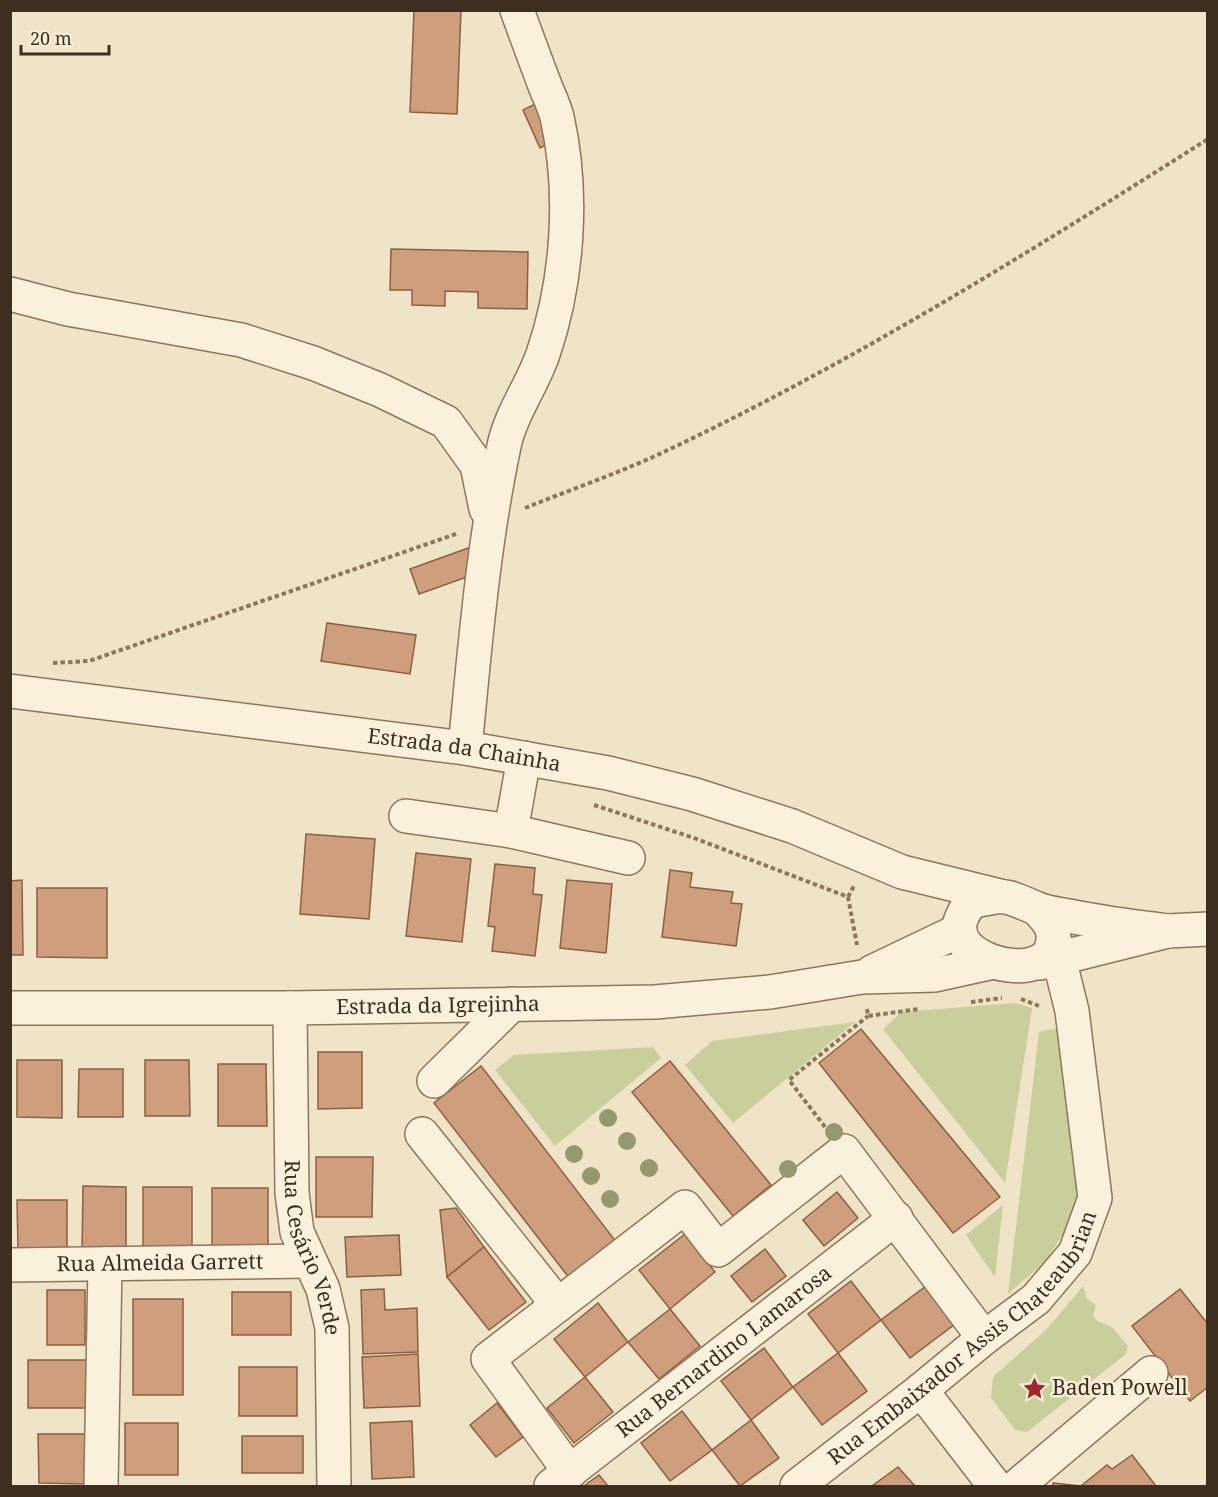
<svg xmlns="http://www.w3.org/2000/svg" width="1218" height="1497" font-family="'Noto Serif',serif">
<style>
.green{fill:#c9cf9b}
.building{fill:#cf9f7d;stroke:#8d5f41;stroke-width:1.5}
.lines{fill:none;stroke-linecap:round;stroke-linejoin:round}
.minor-casing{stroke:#8d765c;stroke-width:36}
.path{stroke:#8d765c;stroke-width:4;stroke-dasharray:4.5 3;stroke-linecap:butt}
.minor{stroke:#faf1dc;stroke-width:33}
.tree{fill:#96986f}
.labels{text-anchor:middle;stroke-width:5;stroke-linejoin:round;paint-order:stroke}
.street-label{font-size:21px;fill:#3d2e20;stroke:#f7eed8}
.poi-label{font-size:21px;fill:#3d2e20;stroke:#f7eed8;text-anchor:start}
</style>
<rect width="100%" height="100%" fill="#f0e4c8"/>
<g class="green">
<path d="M1016 1003 1032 1008 1005 1183 883 1029 901 1012Z"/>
<path d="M855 1022 733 1123 685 1065 712 1041Z"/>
<path d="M1058 1028 1078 1189 1070 1223 1046 1261 1008 1294 1039 1032Z"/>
<path d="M653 1047 661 1058 555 1146 495 1070 514 1055Z"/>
<path d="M1003 1205 995 1277 966 1235Z"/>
<path d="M1083 1286 1087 1299 1096 1305 1093 1316 1098 1321 1112 1327 1128 1346 1126 1354 1027 1432 1015 1430 991 1398 993 1377 1047 1329Z"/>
</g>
<g class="building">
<path d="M414 10H461L457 114 410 112Z"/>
<path d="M535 104 552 142 540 148 523 110Z"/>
<path d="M391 249 528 252 527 309 478 308V292L445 291V306L412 305V290H390Z"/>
<path d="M474 546 467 577 419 594 410 569Z"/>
<path d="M327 623 416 635 410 674 321 661Z"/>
<path d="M306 834 375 839 369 919 300 914Z"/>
<path d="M416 853 471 859 462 942 406 936Z"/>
<path d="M495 864 535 868 533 894 542 895 535 956 492 951 495 927 488 926Z"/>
<path d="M670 870 692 873 690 887 733 892 731 903 742 904 736 946 662 937Z"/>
<path d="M22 880 23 955H10V881Z"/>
<path d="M567 880 612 884 606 953 560 948Z"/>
<path d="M37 888H107V958L37 957Z"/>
<path d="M861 1029 1000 1197 953 1233 819 1063Z"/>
<path d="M318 1052H362V1108L318 1109Z"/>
<path d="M17 1060H62V1118L17 1117Z"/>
<path d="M145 1060H189L190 1116H145Z"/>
<path d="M670 1061 771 1185 733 1216 632 1092Z"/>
<path d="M218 1064H266L267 1126H218Z"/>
<path d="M481 1066 617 1243 570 1279 434 1103Z"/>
<path d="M79 1069H123V1117H78Z"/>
<path d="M316 1157H373L372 1217H316Z"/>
<path d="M83 1186 126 1187V1251H82Z"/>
<rect x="143" y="1187" width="49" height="64"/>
<rect x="212" y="1188" width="56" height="62"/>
<path d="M837 1192 858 1218 824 1246 803 1220Z"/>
<path d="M17 1200H67V1249H18Z"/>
<path d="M456 1208 484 1247 447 1277 440 1210Z"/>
<path d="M685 1234 715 1272 670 1309 639 1270Z"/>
<path d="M399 1235 401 1275 347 1277 345 1237Z"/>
<path d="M484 1247 526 1302 489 1330 447 1277Z"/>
<path d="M765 1249 786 1276 752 1302 731 1276Z"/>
<path d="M851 1281 881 1320 838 1353 808 1314Z"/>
<path d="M926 1286 955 1324 910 1358 881 1320Z"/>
<path d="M384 1289 385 1310 417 1308 418 1352 363 1354 361 1290Z"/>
<path d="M1180 1289 1208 1324V1387L1190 1401 1132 1326Z"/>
<rect x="47" y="1290" width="38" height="55"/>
<rect x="232" y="1292" width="59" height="43"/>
<rect x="133" y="1299" width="50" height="96"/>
<path d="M598 1303 628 1342 585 1377 554 1339Z"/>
<path d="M670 1309 700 1346 659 1379 628 1342Z"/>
<path d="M764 1348 793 1387 751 1420 721 1381Z"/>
<path d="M838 1353 867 1391 822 1425 793 1387Z"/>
<path d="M418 1354 420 1406 364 1408 362 1357Z"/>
<path d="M28 1360H89L88 1408H28Z"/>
<rect x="239" y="1367" width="58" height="49"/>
<path d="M585 1377 613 1412 574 1443 547 1408Z"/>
<path d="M497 1403 523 1437 496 1457 470 1425Z"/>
<path d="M682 1411 712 1450 670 1481 641 1443Z"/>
<path d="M751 1420 779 1458 740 1486 712 1450Z"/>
<path d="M412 1421 414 1477 372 1479 370 1423Z"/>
<rect x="125" y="1423" width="53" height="52"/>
<path d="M38 1434H87V1484L39 1483Z"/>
<rect x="242" y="1436" width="61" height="37"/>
<path d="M1132 1455 1156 1486H1081L1107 1465 1112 1469Z"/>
<path d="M898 1467 915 1486H872Z"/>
<path d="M599 1475 608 1486H584Z"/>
<path d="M1053 1483 1081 1486H1052Z"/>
</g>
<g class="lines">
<defs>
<g id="minor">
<path d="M10 294 68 309 241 340 313 363 380 390 446 422 477 465 486 509"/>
<path id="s1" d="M10 691 465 748 608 773 692 794 792 826 902 872 1000 896"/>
<path d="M465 748C475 646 483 546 504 446 511 413 532 386 543 354 568 281 574 193 557 117 554 105 548 94 544 83 535 59 526 35 517 10"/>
<path d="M406 816 511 831 628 858"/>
<path d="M511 831 524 758"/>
<path d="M1038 910C1050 922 1057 932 1051 949 1049 956 1041 961 1035 963 1007 974 946 951 962 917 964 912 968 905 973 902 977 900 985 899 990 898 1009 893 1021 903 1038 909 1047 913 1059 914 1069 916 1102 923 1135 927 1168 931"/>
<path d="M1040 963 1168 931 1208 929"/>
<path d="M872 972 960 930"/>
<path id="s2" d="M10 1008H290L655 1002 770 992 862 977 935 975 994 962"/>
<path id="s3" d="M290 1008 292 1193 297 1232 323 1289 332 1328 334 1486"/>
<path d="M434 1081 512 1004"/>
<path d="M422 1134 558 1305"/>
<path id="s4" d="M10 1265 309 1261"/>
<path d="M921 1390 995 1486"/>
<path d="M570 1472 488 1359 685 1207 718 1250 844 1151 984 1338"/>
<path d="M101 1486 105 1264"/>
<path id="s5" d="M551 1486 896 1218"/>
<path id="s6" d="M797 1486 921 1390 984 1338 1036 1299 1075 1253 1095 1198 1072 1011 1054 938"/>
<path d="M1017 1486 1151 1373"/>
</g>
</defs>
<use href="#minor" class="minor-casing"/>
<g class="path">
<path d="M525 508C572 489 622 472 668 450 855 361 1033 250 1208 139"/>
<path d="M53 663 89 661 456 534"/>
<path d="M594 805 694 838 848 897 857 945"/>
<path d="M848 897 855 884"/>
<path d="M1021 999 1039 1006"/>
<path d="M971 1002 1002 998"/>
<path d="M867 1009 868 1016 919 1009"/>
<path d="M825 1127 789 1080 868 1016"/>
</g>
<use href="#minor" class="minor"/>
</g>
<g class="tree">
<circle cx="608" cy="1118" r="9"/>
<circle cx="834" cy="1132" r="9"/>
<circle cx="627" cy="1141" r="9"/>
<circle cx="574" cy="1154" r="9"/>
<circle cx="649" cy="1168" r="9"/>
<circle cx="788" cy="1169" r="9"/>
<circle cx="591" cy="1176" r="9"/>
<circle cx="610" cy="1199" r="9"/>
</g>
<defs>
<symbol id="sight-bare" viewBox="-9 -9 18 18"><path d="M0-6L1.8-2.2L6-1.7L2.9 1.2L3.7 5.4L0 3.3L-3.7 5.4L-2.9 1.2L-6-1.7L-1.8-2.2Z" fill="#9e2a2b" stroke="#f7eed8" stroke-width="2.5" paint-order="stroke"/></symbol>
</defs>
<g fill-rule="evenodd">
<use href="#sight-bare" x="1018" y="1372" width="33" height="33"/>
</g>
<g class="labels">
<g class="street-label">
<text dy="7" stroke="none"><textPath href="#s1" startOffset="458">Estrada da Chainha</textPath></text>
<text dy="7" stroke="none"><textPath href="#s2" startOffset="428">Estrada da Igrejinha</textPath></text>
<text dy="7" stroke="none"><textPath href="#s3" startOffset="243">Rua Cesário Verde</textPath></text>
<text dy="7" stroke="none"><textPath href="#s4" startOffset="150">Rua Almeida Garrett</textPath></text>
<text dy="7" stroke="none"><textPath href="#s6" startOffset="225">Rua Embaixador Assis Chateaubrian</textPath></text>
<text dy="7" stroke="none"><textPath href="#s5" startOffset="219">Rua Bernardino Lamarosa</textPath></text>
</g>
<g class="poi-label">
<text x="1052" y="1395">Baden Powell</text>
</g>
</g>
<rect width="1218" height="1497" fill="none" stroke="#3d2e20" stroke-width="24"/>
<path d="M21 45v9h88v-9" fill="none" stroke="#3d2e20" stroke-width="3"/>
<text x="30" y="45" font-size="18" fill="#3d2e20" stroke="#f7eed8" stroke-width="4.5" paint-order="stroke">20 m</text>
</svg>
